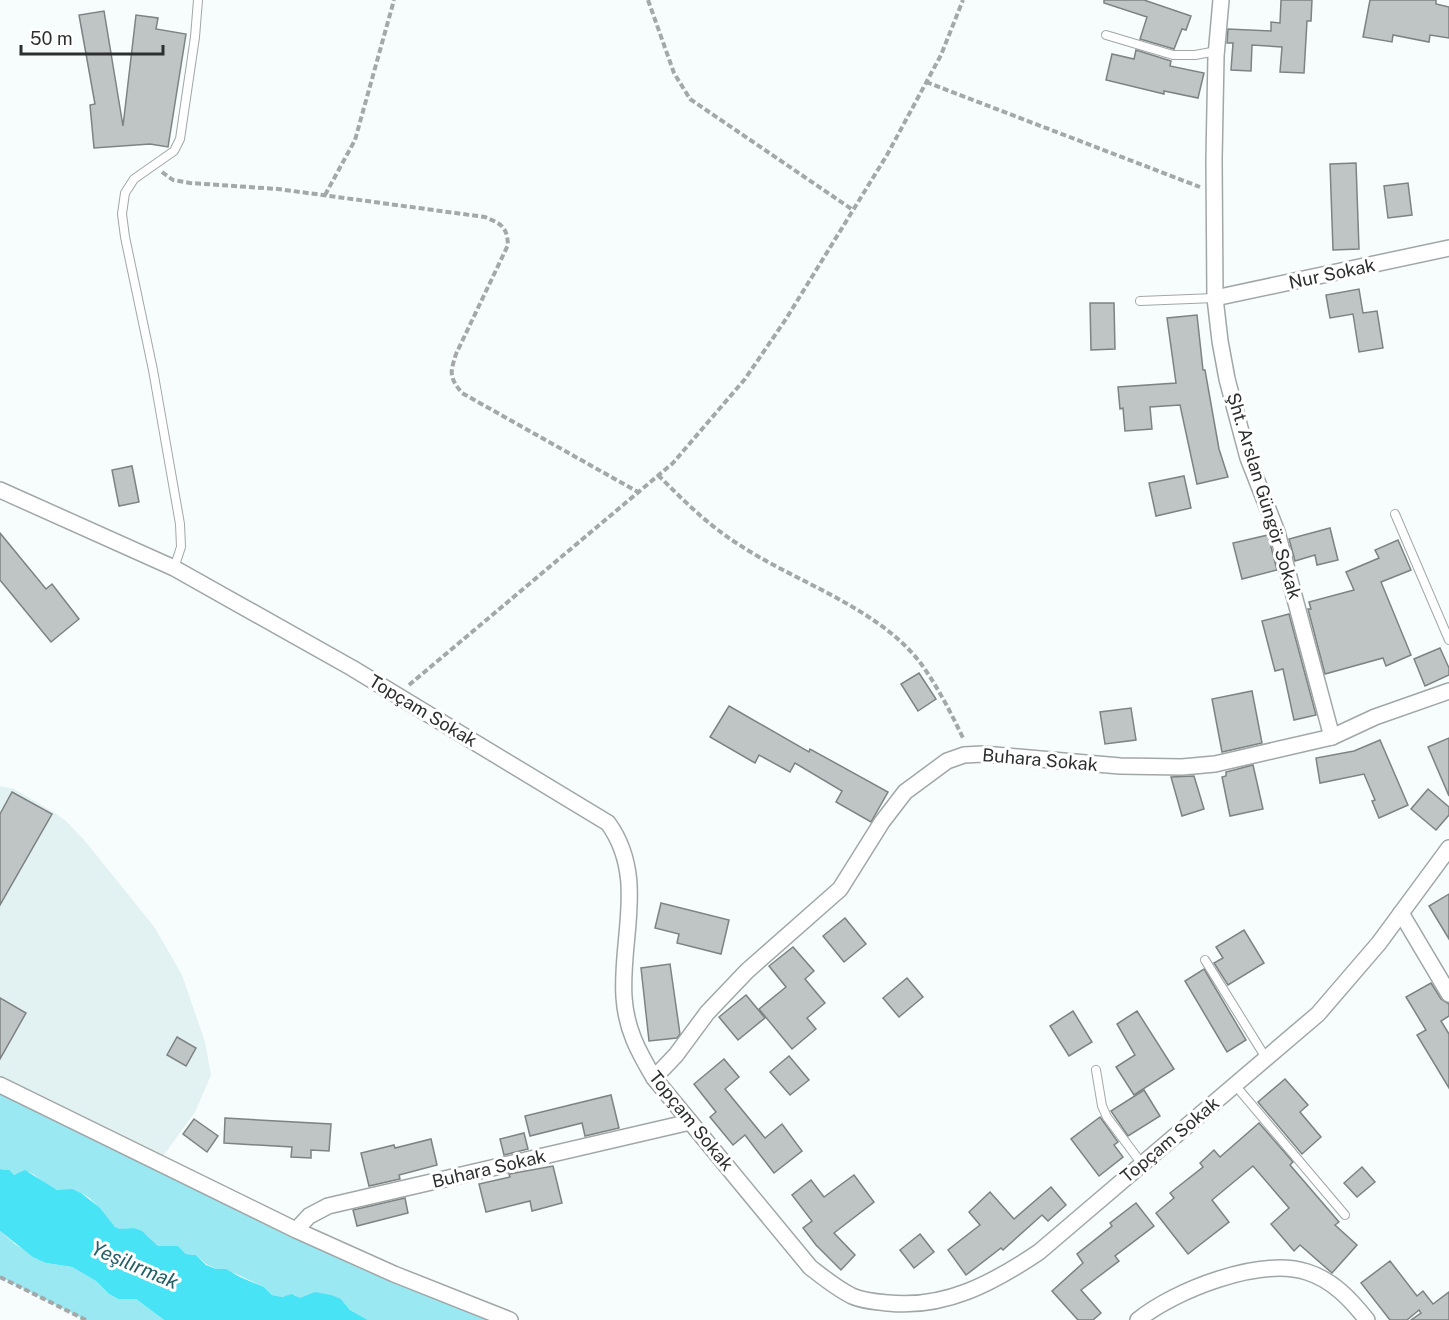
<svg xmlns="http://www.w3.org/2000/svg" width="1449" height="1320" font-family="'Public Sans',sans-serif">
<style>
.built{fill:#e2f1f2}
.green{fill:#9ae8f2}
.water{fill:#48e3f4}
.building{fill:#bfc4c5;stroke:#7d8283;stroke-width:1.5}
.lines{fill:none;stroke-linecap:round;stroke-linejoin:round}
.service-casing{stroke:#a1a7a7;stroke-width:10}
.minor-casing{stroke:#a1a7a7;stroke-width:18}
.path{stroke:#a4a8a8;stroke-width:4;stroke-dasharray:6 3;stroke-linecap:butt}
.service{stroke:#fff;stroke-width:8}
.minor{stroke:#fff;stroke-width:15}
.labels{text-anchor:middle;stroke-width:6;stroke-linejoin:round;paint-order:stroke}
.street-label{font-size:18px;fill:#2d2f2f;stroke:#fff}
.water-label{font-size:20px;font-style:italic;fill:#225f66;stroke:#fff}
</style>
<rect width="100%" height="100%" fill="#f7fdfd"/>
<path class="built" d="M0 786 14 789 55 813 66 821 85 841 155 928 182 975 205 1042 211 1075 195 1112 158 1163 0 1085Z"/>
<g class="green">
<path d="M0 1085 158 1163 510 1320H368L350 1310 341 1299 306 1297 299 1299 295 1295 281 1297 272 1295 264 1287 234 1273 216 1269 206 1264 196 1255 186 1254 178 1246H158C152 1241 145 1232 136 1229 129 1227 120 1232 114 1226 105 1218 100 1206 89 1198 72 1186 70 1194 55 1189 44 1185 39 1177 31 1173 25 1170 19 1174 14 1175L4 1169H0Z"/>
<path d="M0 1231 15 1244 46 1263 72 1267 96 1281 109 1294 118 1299H136L164 1320H86L0 1277Z"/>
</g>
<path class="water" d="M0 1169 9 1170 14 1175 25 1170 57 1190 72 1189 81 1193 99 1207 115 1227 120 1229 134 1228 142 1231 158 1246H178L186 1254 196 1255 206 1265 216 1269H226L240 1277 264 1287 272 1295 282 1297 292 1294 300 1298 315 1292 331 1295 341 1299 350 1310 368 1320H164L136 1299H118L109 1294 96 1281 72 1267 46 1263 33 1257 0 1231Z"/>
<g class="building">
<path d="M1104 0H1144L1191 16 1186 30 1182 29 1174 49 1140 39 1147 17 1104 3Z"/>
<path d="M1281 0H1312L1311 21H1307L1304 73 1280 72 1282 47 1252 45 1251 71 1231 70 1233 43H1227L1228 29 1271 31V22L1280 23Z"/>
<path d="M1370 0H1436V4L1449 7V38L1430 35 1429 42 1393 35 1392 42 1363 37Z"/>
<path d="M104 11 123 126 136 15 158 18 156 29 186 34 168 147 150 144 94 148 90 105 95 104 79 15Z"/>
<path d="M1136 50 1171 61 1170 66 1204 73 1198 98 1164 91V94L1106 80 1112 54 1134 59Z"/>
<path d="M1356 163 1359 249 1333 250 1330 164Z"/>
<path d="M1408 183 1412 215 1388 218 1384 186Z"/>
<path d="M1359 289 1363 313 1377 311 1383 348 1359 352 1353 314 1330 318 1326 295Z"/>
<path d="M1090 303H1114L1115 349 1091 350Z"/>
<path d="M1197 315 1203 370H1205L1219 449 1228 477 1197 484 1180 405 1150 407 1152 429 1125 431 1123 408 1120 409 1118 387 1176 383 1167 318Z"/>
<path d="M132 466 139 502 119 506 112 470Z"/>
<path d="M1184 476 1191 508 1156 516 1149 483Z"/>
<path d="M1330 528 1338 560 1317 565 1315 555 1295 561 1289 539Z"/>
<path d="M0 533 46 589 52 584 79 619 51 642 0 580Z"/>
<path d="M1268 535 1277 570 1242 579 1233 543Z"/>
<path d="M1398 540 1411 570 1381 582 1411 655 1386 666 1383 658 1325 674 1308 609H1311L1309 602 1354 590 1346 572 1379 558 1375 550Z"/>
<path d="M1289 614 1316 715 1294 720 1283 669 1275 671 1262 621Z"/>
<path d="M1440 648 1449 668V675L1425 686 1414 659Z"/>
<path d="M919 673 936 699 918 711 901 684Z"/>
<path d="M1252 691 1262 743 1222 752 1212 699Z"/>
<path d="M729 706 809 752 810 749 888 792 871 822 836 802 842 791 795 763 790 772 759 755 755 763 710 737Z"/>
<path d="M1131 708 1136 740 1105 744 1100 712Z"/>
<path d="M1449 738V796L1428 747Z"/>
<path d="M1380 740 1408 805 1379 818 1372 801 1375 800 1364 774 1320 783 1316 758 1354 751Z"/>
<path d="M1253 765 1263 809 1230 816 1222 777 1226 776V772Z"/>
<path d="M1194 776 1204 809 1182 816 1171 777Z"/>
<path d="M1428 789 1449 807V815L1436 830 1411 809Z"/>
<path d="M12 792 52 814 0 905V814Z"/>
<path d="M1449 894V939L1429 906Z"/>
<path d="M661 903 729 920 721 954 677 943 679 934 655 928Z"/>
<path d="M845 918 866 944 844 962 823 936Z"/>
<path d="M1244 930 1264 963 1228 985 1214 963 1223 958 1216 947Z"/>
<path d="M793 947 814 971 805 979 825 1003 807 1018 816 1029 792 1049 759 1009 786 987 769 966Z"/>
<path d="M670 964 680 1034 677 1038 649 1041 641 968Z"/>
<path d="M1204 969 1246 1040 1227 1052 1185 981Z"/>
<path d="M907 978 923 997 899 1017 883 998Z"/>
<path d="M1431 983 1441 999 1449 1004V1016L1441 1021 1449 1034V1088L1417 1035 1426 1030 1406 997Z"/>
<path d="M746 995 765 1018 738 1040 719 1017Z"/>
<path d="M0 998 26 1013 0 1059Z"/>
<path d="M1073 1011 1092 1042 1069 1056 1050 1026Z"/>
<path d="M1137 1011 1174 1069 1134 1095 1116 1067 1135 1055 1117 1024Z"/>
<path d="M177 1037 196 1048 186 1066 167 1055Z"/>
<path d="M789 1056 809 1080 790 1095 770 1072Z"/>
<path d="M724 1059 739 1077 725 1089 765 1138 782 1124 802 1151 774 1173 745 1135 733 1145 710 1117 716 1112 694 1084Z"/>
<path d="M1285 1079 1308 1105 1300 1112 1321 1137 1302 1154 1258 1102Z"/>
<path d="M1144 1090 1160 1116 1128 1136 1111 1111Z"/>
<path d="M611 1095 619 1128 585 1136 582 1123 530 1136 525 1116Z"/>
<path d="M1100 1117 1118 1142 1114 1145 1123 1157 1099 1176 1071 1139Z"/>
<path d="M225 1118 331 1124 329 1151 311 1150V1158L291 1157 292 1147 224 1143Z"/>
<path d="M194 1119 218 1136 207 1152 183 1134Z"/>
<path d="M1259 1123 1293 1162 1290 1165 1339 1222 1335 1225 1357 1245 1332 1273 1300 1245 1294 1251 1271 1224 1289 1208 1253 1166 1212 1200 1229 1222 1188 1254 1156 1213 1174 1198 1170 1193 1203 1167 1200 1163 1214 1150 1220 1157Z"/>
<path d="M524 1133 528 1149 504 1155 500 1139Z"/>
<path d="M431 1139 437 1165 399 1175 400 1179 369 1186 361 1153 394 1145 395 1148Z"/>
<path d="M553 1166 562 1203 532 1211 530 1201 486 1212 479 1184 510 1177 509 1174Z"/>
<path d="M1362 1167 1375 1182 1357 1197 1344 1183Z"/>
<path d="M854 1175 874 1202 834 1233 855 1255 841 1270 816 1245 803 1228 812 1221 792 1195 811 1180 824 1197Z"/>
<path d="M1051 1187 1066 1205 1048 1221 1042 1215 1003 1250 1001 1248 966 1275 948 1250 980 1225 969 1212 990 1192 1014 1219Z"/>
<path d="M405 1198 408 1213 357 1226 353 1210Z"/>
<path d="M1136 1203 1154 1226 1115 1256 1119 1261 1081 1290 1101 1313 1093 1320H1078L1052 1291 1083 1263 1077 1254 1112 1226 1110 1223Z"/>
<path d="M920 1234 934 1252 914 1268 900 1250Z"/>
<path d="M1390 1261 1417 1296 1423 1291 1433 1304 1449 1292V1320H1411L1421 1313 1419 1310 1407 1320H1390L1361 1283Z"/>
</g>
<g class="lines">
<defs>
<g id="service">
<path d="M1106 35 1173 55H1195L1217 51"/>
<path d="M1140 301 1215 298"/>
<path d="M1395 514 1449 640"/>
<path d="M174 568 181 547 180 524 153 370 125 237 122 214 125 193 134 179 174 151 180 139 195 37 198 0"/>
<path d="M1205 960 1266 1058"/>
<path d="M1096 1070 1102 1106 1107 1117 1142 1164"/>
<path d="M1235 1085 1345 1215"/>
</g>
<g id="minor">
<path d="M1221 0 1216 56 1214 159 1215 298 1220 341 1227 379 1248 458 1277 532 1332 737"/>
<path d="M1215 298 1449 248"/>
<path d="M0 490 174 568 352 668 608 823C647 877 620 938 624 997 626 1029 638 1051 654 1078L810 1267C824 1278 836 1288 852 1296 863 1301 876 1302 888 1303 945 1309 993 1283 1039 1252L1318 1014 1379 943 1449 848"/>
<path d="M1401 913 1449 994"/>
<path d="M654 1078 676 1055 707 1013 747 971 840 889 882 822 905 792 947 761 964 755 983 754 1120 766 1182 767 1215 764 1332 737 1375 717 1449 691"/>
<path d="M0 1085 296 1230 394 1274 510 1320"/>
<path d="M296 1230 309 1216 328 1206 690 1122"/>
<path d="M1138 1320C1175 1290 1260 1257 1307 1272 1333 1280 1351 1300 1367 1320"/>
</g>
</defs>
<use href="#service" class="service-casing"/>
<use href="#minor" class="minor-casing"/>
<g class="path">
<path d="M648 0 674 73 690 99 853 210"/>
<path d="M926 82 1200 187"/>
<path d="M162 172 173 180 190 183 278 189 485 217C501 224 507 226 508 245L456 354C450 373 449 377 462 393L638 492"/>
<path d="M325 195 355 140 394 0"/>
<path d="M658 475C683 500 708 525 738 544 795 582 875 606 919 661 937 685 951 713 964 740"/>
<path d="M409 685 673 463 745 379 786 319 887 155 941 55 963 0"/>
<path d="M0 1277 86 1320"/>
</g>
<use href="#service" class="service"/>
<use href="#minor" class="minor"/>
</g>
<g class="labels">
<g class="street-label">
<text transform="translate(1332 274) rotate(-12)" y="6">Nur Sokak</text>
<text transform="translate(1264 496) rotate(73)" y="6">Şht. Arslan Güngör Sokak</text>
<text transform="translate(423 711) rotate(31)" y="6">Topçam Sokak</text>
<text transform="translate(1040 760) rotate(5)" y="6">Buhara Sokak</text>
<text transform="translate(691 1121) rotate(51)" y="6">Topçam Sokak</text>
<text transform="translate(1170 1140) rotate(-40)" y="6">Topçam Sokak</text>
<text transform="translate(489 1169) rotate(-13)" y="6">Buhara Sokak</text>
</g>
<g class="water-label">
<text transform="translate(135 1265) rotate(23)" y="7">Yeşilırmak</text>
</g>
</g>
<path d="M21 45v9h142v-9" fill="none" stroke="#2d2f2f" stroke-width="3"/>
<text x="30" y="45" font-size="18" fill="#2d2f2f" stroke="#ffffff" stroke-width="4.5" paint-order="stroke">50 m</text>
</svg>
